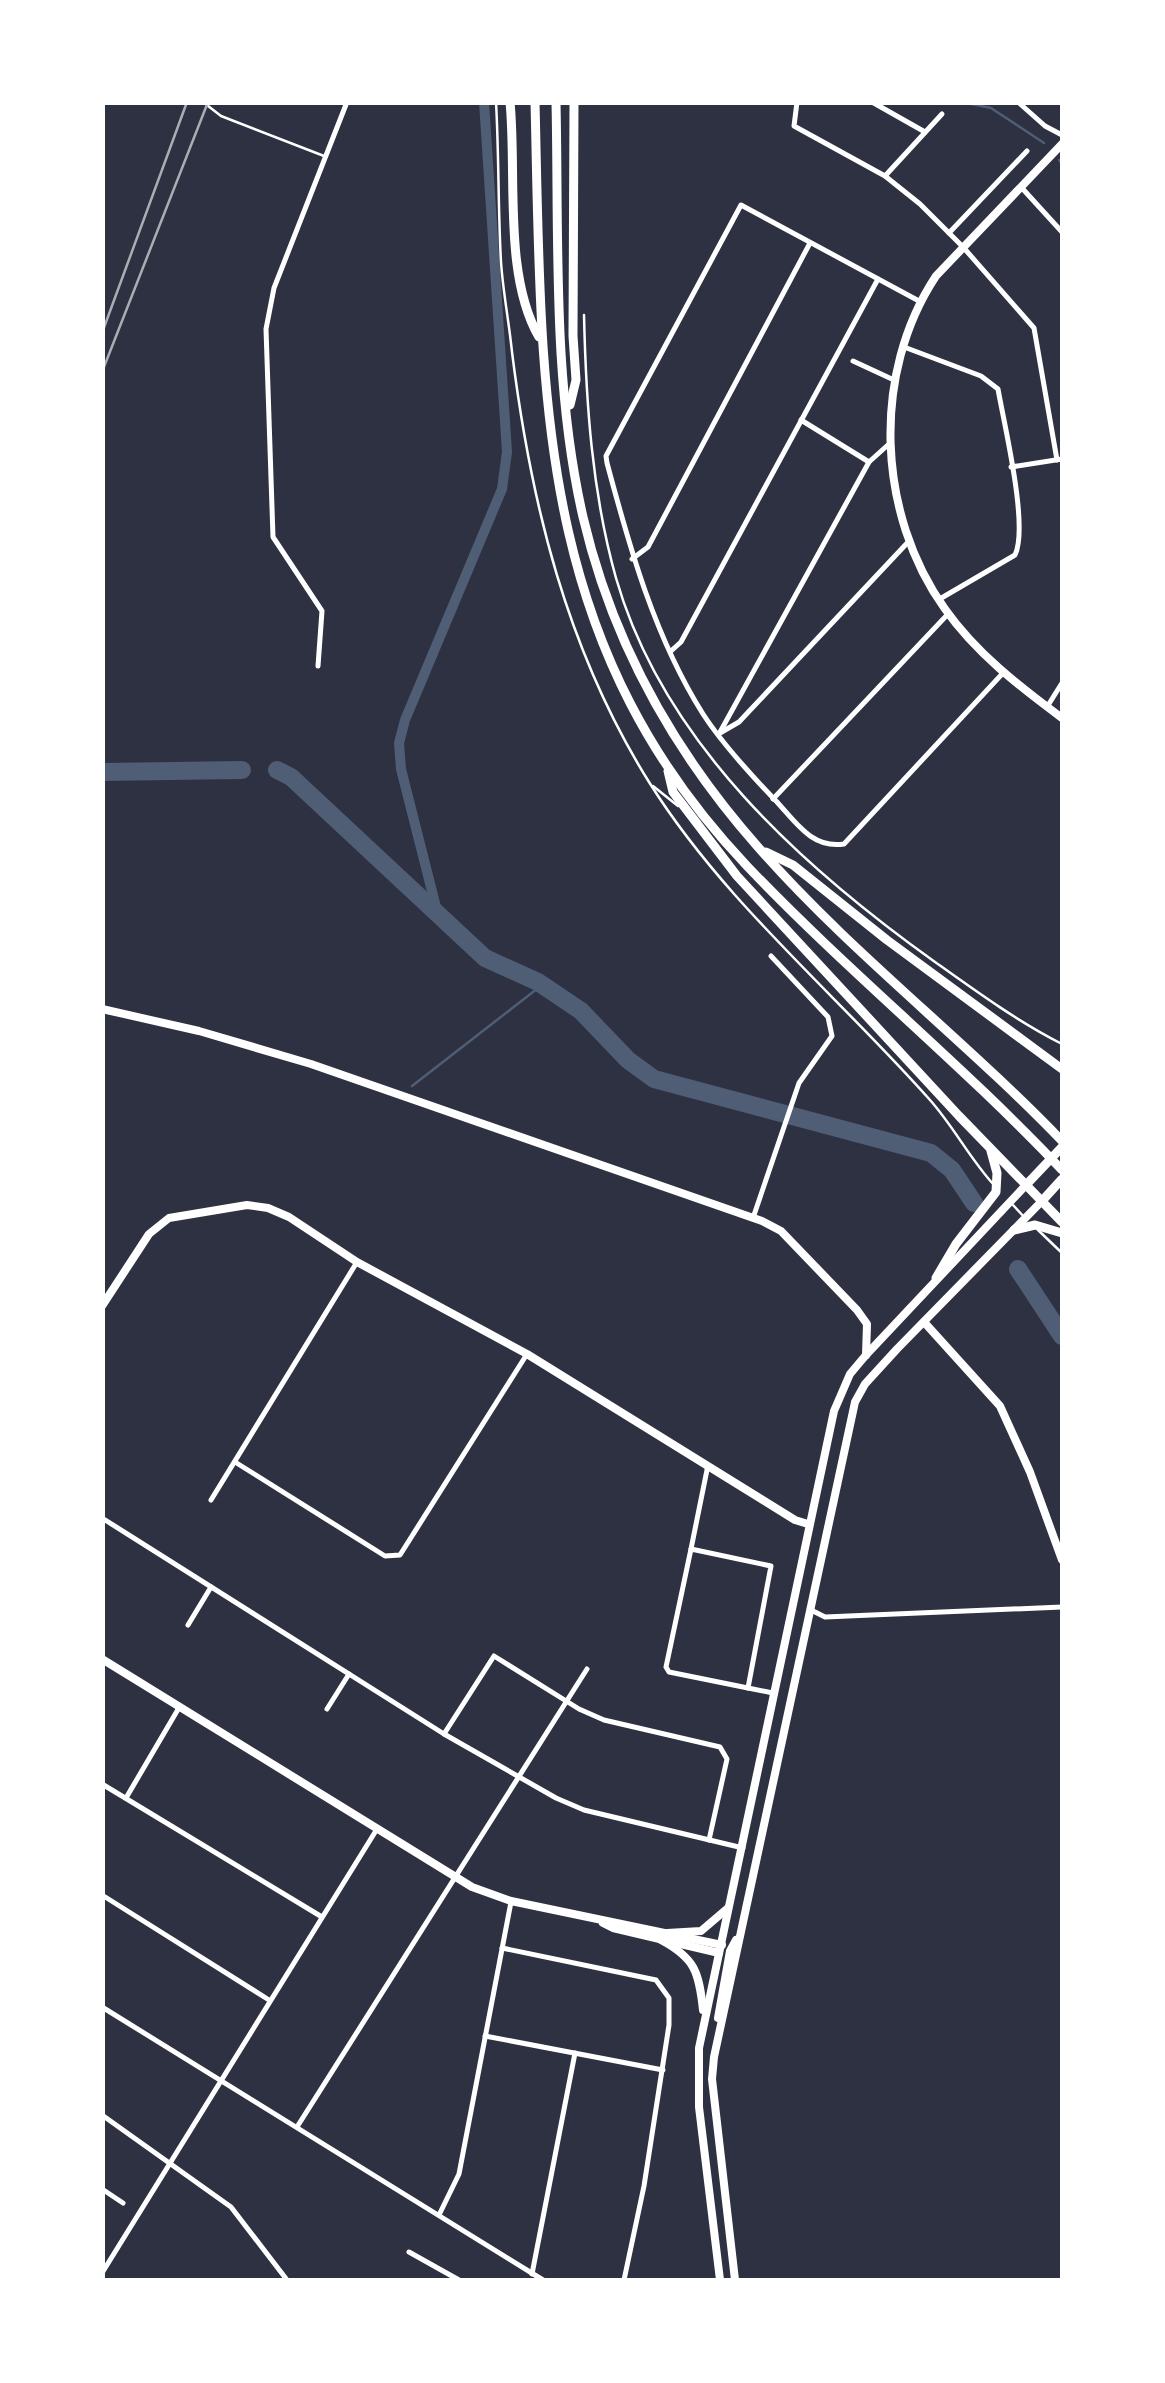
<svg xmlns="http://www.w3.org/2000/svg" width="1165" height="2383" font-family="'Sofia Sans Condensed',sans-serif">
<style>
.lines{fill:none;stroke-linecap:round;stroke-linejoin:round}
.stream{stroke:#4f5d75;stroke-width:2.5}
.canal{stroke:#4f5d75;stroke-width:10}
.river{stroke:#4f5d75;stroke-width:18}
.service{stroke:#fff;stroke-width:2.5}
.minor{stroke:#fff;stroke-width:5}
.tertiary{stroke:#fff;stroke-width:8}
.secondary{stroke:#fff;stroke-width:8}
.primary{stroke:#fff;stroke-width:9}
.trunk{stroke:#fff;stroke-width:9}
.tram{stroke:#abadb3;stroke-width:2.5}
</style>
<rect width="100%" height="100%" fill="#2d3142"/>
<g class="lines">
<g class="stream">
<path d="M962 102 991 108 1044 143"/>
<path d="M1059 160 1062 164"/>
<path d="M412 1086 542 985"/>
</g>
<path class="canal" d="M438 915 401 769 399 743 405 720 502 489 507 452 484 102"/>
<g class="river">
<path d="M277 770 291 777 485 958 538 982 581 1011 628 1060 654 1079 931 1153 952 1170 974 1203"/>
<path d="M102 772 242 770"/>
<path d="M1018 1269 1062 1336"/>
</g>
<g class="service">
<path d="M203 102 221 116 324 156"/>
<path d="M496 102C499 156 498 209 501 262 503 292 509 322 512 352 531 504 567 651 649 782 724 902 837 995 930 1100 954 1127 970 1159 994 1185"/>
<path d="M584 315C586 403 592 493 616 578 663 742 802 867 935 962 977 992 1017 1021 1062 1044"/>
<path d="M653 786 678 806"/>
<path d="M1013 1205 1025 1218"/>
<path d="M1038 1230 1062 1253"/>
</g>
<g class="minor">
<path d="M797 102 794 126 885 176 920 204 963 247 1034 328 1057 460"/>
<path d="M872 102 925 132"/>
<path d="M1018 102 1045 126 1062 135"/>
<path d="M885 176 942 114"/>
<path d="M1021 187 1062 232"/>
<path d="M949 233 1027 151"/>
<path d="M919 301 741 205 606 456 607 463C630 549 655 638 703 714 723 745 751 775 777 802 797 824 813 849 844 844L1003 673"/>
<path d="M904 347 981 376 998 389C1004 424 1029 526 1015 555L938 600"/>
<path d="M853 361 894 380"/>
<path d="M801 420 869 462"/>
<path d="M1011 467 1062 459"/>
<path d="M632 559 648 547 810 243"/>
<path d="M671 651 681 642 878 279"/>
<path d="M318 666 322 611 273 537 266 329 274 288 347 102"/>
<path d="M1047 707 1062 683"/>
<path d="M720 733 739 722 910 540"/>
<path d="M719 734 869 462 889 444"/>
<path d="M773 799 948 614"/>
<path d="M753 1218 799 1083 832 1036 828 1017 771 956"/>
<path d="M235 1462 385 1556 400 1555 527 1354"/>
<path d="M211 1500 357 1262"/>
<path d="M102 1518 444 1734 556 1798 584 1810 743 1848"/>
<path d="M691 1549 771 1566 748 1688 669 1672 666 1667Z"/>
<path d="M691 1549 708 1465"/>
<path d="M811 1610 825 1617 1062 1607"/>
<path d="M188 1625 211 1587"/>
<path d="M748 1688 773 1693"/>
<path d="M327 1709 349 1674"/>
<path d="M444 1734 494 1656 579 1709 604 1720 720 1747 727 1759 709 1840"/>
<path d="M102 1784 322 1917"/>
<path d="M126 1798 180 1706"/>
<path d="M102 1895 269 2000"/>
<path d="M502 1948 656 1980 669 1998V2025L644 2186 624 2280"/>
<path d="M102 2007 543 2280"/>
<path d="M485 2036 663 2070"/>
<path d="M102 2115 231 2207 287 2280"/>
<path d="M297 2127 587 1669"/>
<path d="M102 2189 123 2203"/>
<path d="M439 2215 459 2174 511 1902"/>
<path d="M409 2252 459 2280"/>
<path d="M102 2273 377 1829"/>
<path d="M532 2274 575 2053"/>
</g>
<g class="tertiary">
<path d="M1062 144 936 276C871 374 877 514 945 609 976 653 1019 686 1062 718"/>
<path d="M102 1009 199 1031 311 1064 762 1221 781 1231 857 1310 867 1324 866 1355"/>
<path d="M102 1306 149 1234 169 1218 247 1205 268 1208 289 1217 357 1262 527 1354 795 1520 808 1524"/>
<path d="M924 1322 1000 1406 1030 1472 1062 1560"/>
<path d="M102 1659 472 1887 511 1901 722 1945"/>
<path d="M603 1923 613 1928 719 1953"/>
</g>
<g class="secondary">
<path d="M667 1933 701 1931 728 1908"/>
<path d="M661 1940C695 1958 699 1972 703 2010"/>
<path d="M718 2018 730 1951 736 1940"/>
<path d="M720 2280 699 2107V2048L834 1411 850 1374 866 1355 1026 1185"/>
<path d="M735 2280 712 2079 714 2057 855 1402 865 1384 897 1349 1042 1201"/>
</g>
<g class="primary">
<path d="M1026 1185 1062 1147"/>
<path d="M1042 1201 1062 1179"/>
</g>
<g class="trunk">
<path d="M510 102C517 174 503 275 539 337"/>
<path d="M535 102C542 392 533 640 747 866 848 972 962 1064 1062 1170"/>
<path d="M556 102C559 240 552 382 583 517 612 641 674 752 758 847 851 953 965 1040 1062 1141"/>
<path d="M570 405 576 380 573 336 574 102"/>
<path d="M668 771 673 792 737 876 959 1116 1062 1222"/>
<path d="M766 852 793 865 887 940 1062 1069"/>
<path d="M1014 1230 1035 1225 1062 1233"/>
<path d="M936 1278 956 1244 996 1192 997 1173 991 1151"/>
</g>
<g class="tram">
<path d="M102 333 187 102"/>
<path d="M102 372 208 102"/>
</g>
</g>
<rect width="1165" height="2383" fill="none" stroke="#ffffff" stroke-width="210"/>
</svg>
